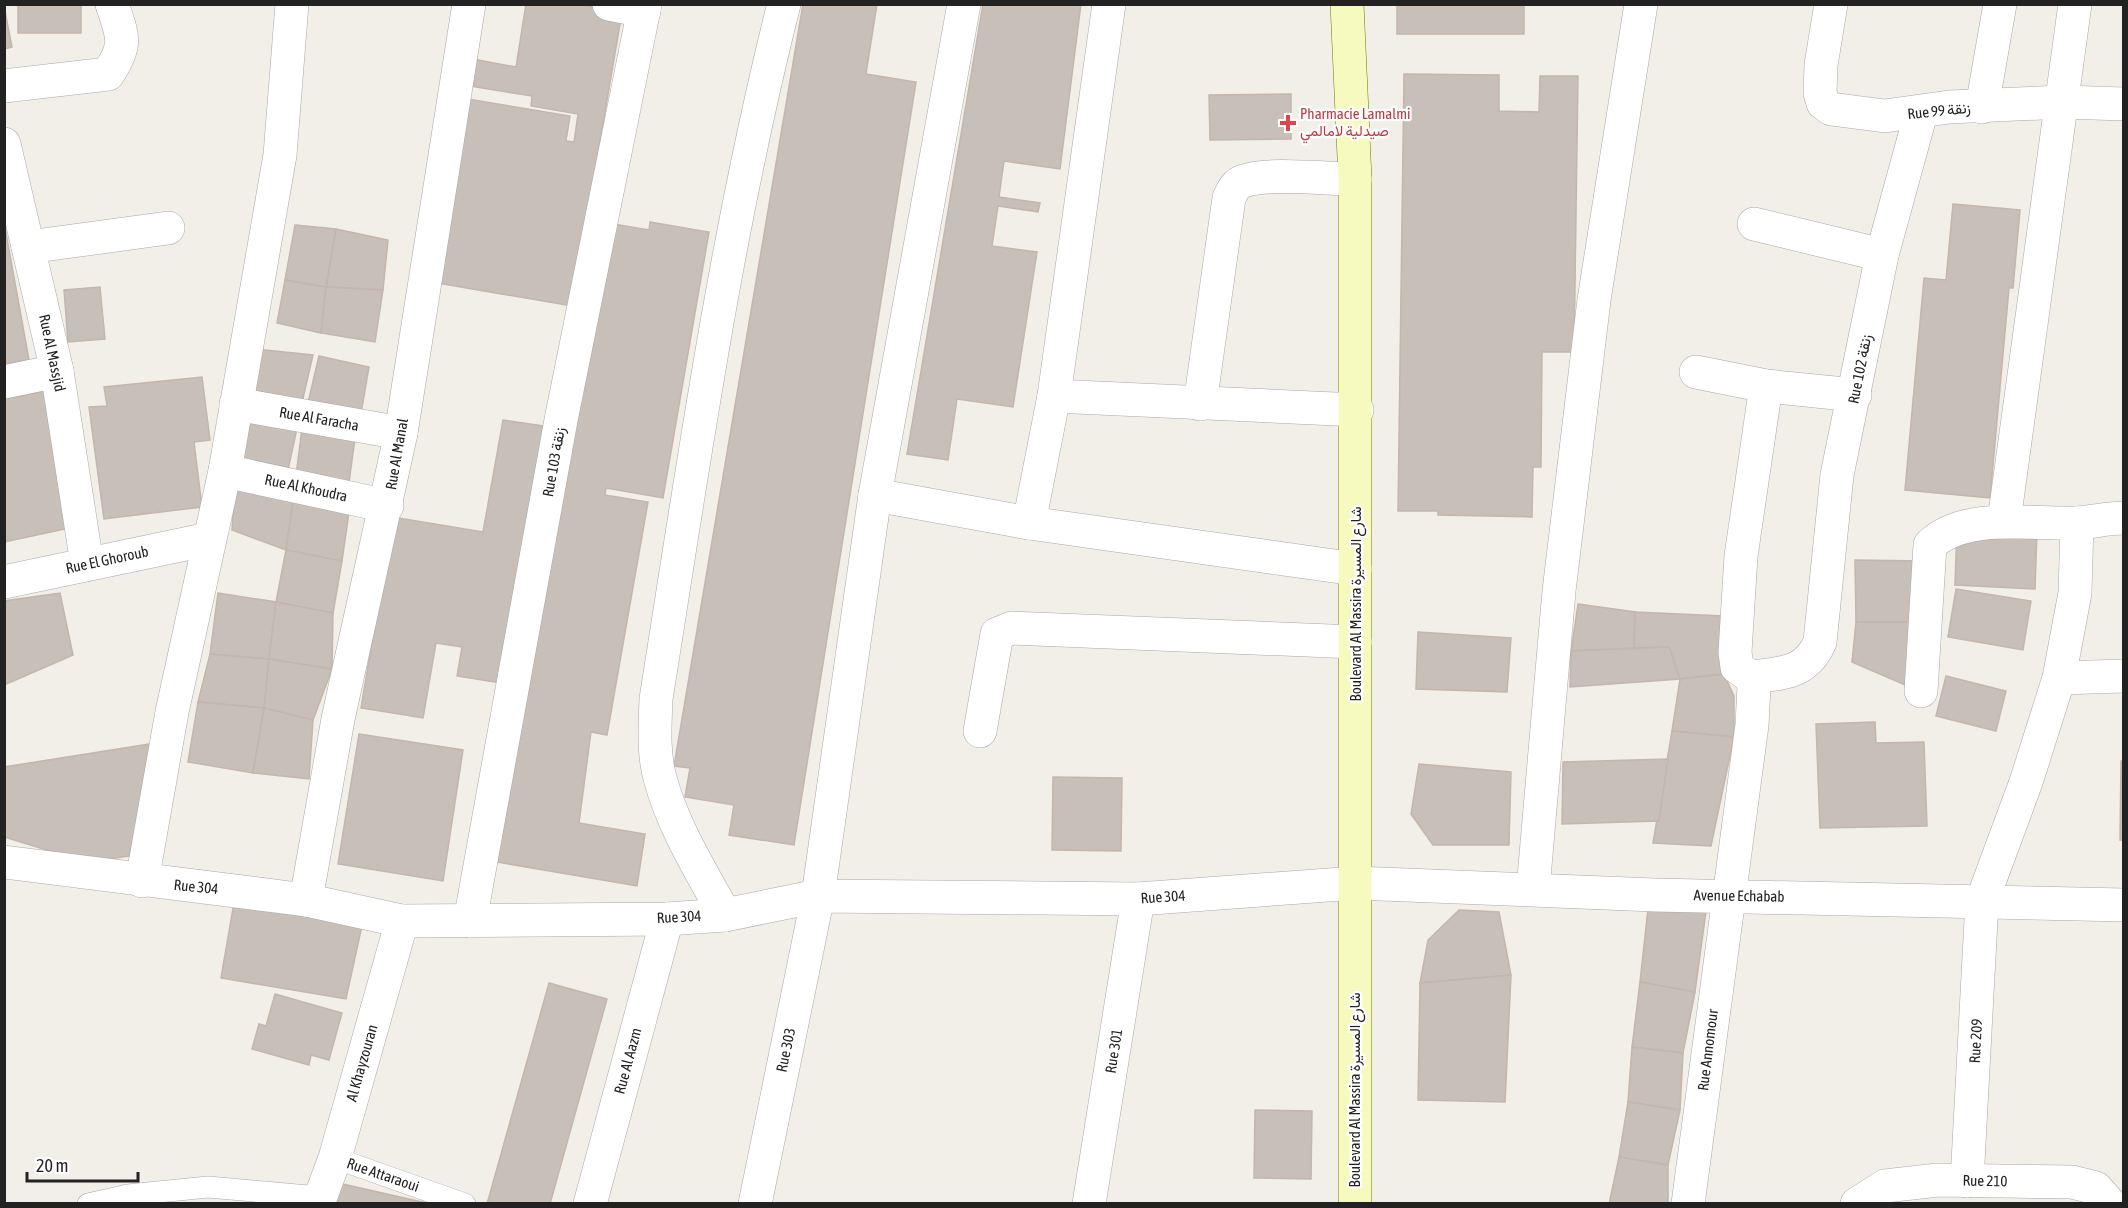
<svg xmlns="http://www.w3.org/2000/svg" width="2128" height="1208" font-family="'Asap Condensed',Vazirmatn,sans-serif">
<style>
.building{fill:#c7bfb8;stroke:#c4b6ab;stroke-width:1.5}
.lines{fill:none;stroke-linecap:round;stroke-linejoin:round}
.service-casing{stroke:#a9a9a9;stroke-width:22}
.minor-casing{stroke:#a9a9a9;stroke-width:34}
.secondary-casing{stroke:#707d05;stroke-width:34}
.service{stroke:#fff;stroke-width:21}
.minor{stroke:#fff;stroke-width:33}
.secondary{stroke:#f7fabf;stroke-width:33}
.health-dot{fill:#e0444e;stroke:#fff;stroke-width:2}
.labels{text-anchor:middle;stroke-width:4.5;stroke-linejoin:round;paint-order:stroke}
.street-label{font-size:15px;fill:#222;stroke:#fff}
.health-label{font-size:15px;fill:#be3a42;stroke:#fff;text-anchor:start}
</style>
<rect width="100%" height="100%" fill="#f2efe9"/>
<g class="building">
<rect x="18" y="4" width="63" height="29"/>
<path d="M526 4H578L622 12 572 306 431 282 462 98 570 116 566 141 574 142 578 114 531 106 532 96 463 85 467 58 516 67Z"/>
<path d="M803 4H877L866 74 916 82 794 845 729 835 734 805 685 797 690 768 674 766Z"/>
<path d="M983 4H1081L1060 169 1004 161 999 197 1040 203 1038 212 998 206 992 246 1037 252 1013 407 957 399 948 460 907 454Z"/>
<rect x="1397" y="4" width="127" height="30"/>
<path d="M4 6 12 47 4 49Z"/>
<path d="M1404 74 1499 75V111L1539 112 1540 76H1578L1574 352H1542L1541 467H1533L1532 517 1438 515V511H1398Z"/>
<path d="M1291 94V139L1210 140 1209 95Z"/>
<path d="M1953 204 2020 210 2013 288H2009L1990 498 1905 490 1924 278 1946 280Z"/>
<path d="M4 222 29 360 4 364Z"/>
<path d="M650 222 709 232 663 498 606 488 605 495 648 502 607 735 591 732 579 823 645 834 637 886 497 862 608 223 649 230Z"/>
<path d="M295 225 336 229 326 287 285 280Z"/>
<path d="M336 229 388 240 383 290 326 287Z"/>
<path d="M285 280 326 287 321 333 277 323Z"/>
<path d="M100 287 105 339 68 342 64 290Z"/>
<path d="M326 287 383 290 375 342 321 333Z"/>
<path d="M255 349 313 355 301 407 248 401Z"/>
<path d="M319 356 369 367 360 419 307 407Z"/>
<path d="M202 377 210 440 194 442 202 507 104 519 89 407 107 406 104 387Z"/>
<path d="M50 390 79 526 4 542V399Z"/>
<path d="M246 414 299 419 288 470 236 469Z"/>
<path d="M303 420 356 431 348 490 296 476Z"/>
<path d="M503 420 543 426 500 683 457 676 462 647 436 643 423 718 361 708 393 517 483 532Z"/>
<path d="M235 487 293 501 286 550 232 530Z"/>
<path d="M293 501 349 512 342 561 286 550Z"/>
<path d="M1957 527 2037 531 2035 589 1955 585Z"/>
<path d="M286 550 342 561 333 613 276 602Z"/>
<path d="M1855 560 1924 561 1922 622H1856Z"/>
<path d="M1956 589 2031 601 2023 650 1948 637Z"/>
<path d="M60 593 73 655 4 685V601Z"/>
<path d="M218 593 276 602 269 659 210 654Z"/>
<path d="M276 602 333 613 332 669 269 659Z"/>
<path d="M1578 604 1635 612 1634 648 1571 651Z"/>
<path d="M1635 612 1724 616V674L1680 679 1669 647 1634 648Z"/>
<path d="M1856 622H1922L1912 688 1852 662Z"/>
<path d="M1418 632 1511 638 1507 692 1416 689Z"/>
<path d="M1669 647 1680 679 1570 687 1571 651Z"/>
<path d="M210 654 269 659 264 708 198 702Z"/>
<path d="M269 659 332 669 313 720 264 708Z"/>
<path d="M1724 674 1734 696V737L1672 731 1680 679Z"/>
<path d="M1946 676 2006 691 1996 731 1936 716Z"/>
<path d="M198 702 264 708 253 773 188 762Z"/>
<path d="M264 708 313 720 309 779 253 773Z"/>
<path d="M1875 722 1876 743 1924 742 1927 826 1820 828 1816 724Z"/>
<path d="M1672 731 1734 737 1711 846 1653 843Z"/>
<path d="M359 734 463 750 443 881 338 864Z"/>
<path d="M156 743 129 856 86 862 4 837V767Z"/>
<path d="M1668 759 1659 821 1562 824 1563 762Z"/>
<path d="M2121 761H2124V840H2120Z"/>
<path d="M1419 764 1511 772 1509 845H1433L1411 814Z"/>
<path d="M1053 777 1122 778 1121 851 1052 850Z"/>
<path d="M235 897 363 921 346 999 221 978Z"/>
<path d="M1649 900 1706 911 1695 992 1640 982Z"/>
<path d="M1459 910 1499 912 1511 975 1420 983 1428 940Z"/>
<path d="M1511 975 1505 1102 1418 1100 1420 983Z"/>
<path d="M1640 982 1695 992 1683 1053 1632 1047Z"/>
<path d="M549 983 607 999 550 1204H487Z"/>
<path d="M275 994 342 1013 329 1060 311 1055 309 1065 252 1049 259 1024 266 1026Z"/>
<path d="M1632 1047 1683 1053 1680 1110 1628 1102Z"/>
<path d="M1628 1102 1680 1110 1668 1165 1619 1157Z"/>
<path d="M1255 1110 1312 1111 1311 1179 1254 1178Z"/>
<path d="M1619 1157 1668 1165V1204H1609Z"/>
<path d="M334 1182 431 1204H329Z"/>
</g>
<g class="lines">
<defs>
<g id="service">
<path d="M335 1158 465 1204"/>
<path d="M88 1204 128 1195 208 1187 319 1197"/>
</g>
<g id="minor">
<path d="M609 4 644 11"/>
<path d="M1831 4 1821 65 1820 93 1823 103 1831 109 1885 116 1949 107 2063 102 2124 104"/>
<path d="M4 86 108 74C128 44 123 37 112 4"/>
<path d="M1982 107 2000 4"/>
<path d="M4 144 57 371 87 564"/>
<path d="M1754 224 1882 255"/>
<path d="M28 247 168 228"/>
<path d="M1696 372 1766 386 1855 395"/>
<path d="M4 382 57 371"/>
<path d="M1054 396 1357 410"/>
<path d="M236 404 401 433"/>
<path d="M1200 404 1229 198C1232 191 1236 183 1244 181 1267 172 1328 179 1355 179"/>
<path d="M225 471 387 506"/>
<path d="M875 495 1029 523 1355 569"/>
<path d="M2004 521 2075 4"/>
<path d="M1029 523 1054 396 1109 4"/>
<path d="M4 582 209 539"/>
<path d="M1751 677C1783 673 1806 674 1820 642L1837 475 1882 255 1921 113"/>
<path d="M2059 678 2124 676"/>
<path d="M1921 691 1930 545C1965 511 2033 525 2077 523 2093 522 2108 518 2124 518"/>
<path d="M980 731 997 634 1012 628 1355 642"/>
<path d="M4 862 306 900 402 921 667 919 725 915 818 896 1138 899 1356 883 1655 895 2124 905"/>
<path d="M142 881 172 712 225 471 280 155 292 4"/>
<path d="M1533 889 1559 591 1594 300 1641 4"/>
<path d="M306 900 338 719 401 433 469 4"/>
<path d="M725 915C701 871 673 827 660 778 653 753 655 725 656 699 693 467 726 233 784 4"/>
<path d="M470 921 561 420 645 4"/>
<path d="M1967 1181 1982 901 2026 782 2059 678 2075 593 2077 523"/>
<path d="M318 1204 335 1158 402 921"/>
<path d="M590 1204 667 919"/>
<path d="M755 1204 818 896 875 495 964 4"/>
<path d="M1089 1204 1138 899"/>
<path d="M1688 1204 1752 725 1754 686 1751 677 1737 667 1735 652 1741 556 1766 386"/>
<path d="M1857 1204 1885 1186 1938 1180 2072 1182 2096 1188 2110 1204"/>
</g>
<path id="secondary" d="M1347 4 1355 179V1204"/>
</defs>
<use href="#service" class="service-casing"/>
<use href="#minor" class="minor-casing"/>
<use href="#secondary" class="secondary-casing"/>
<use href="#service" class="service"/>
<use href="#minor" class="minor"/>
<use href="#secondary" class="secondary"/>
</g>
<path class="health-dot" d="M1285 114h6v6h6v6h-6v6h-6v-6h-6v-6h6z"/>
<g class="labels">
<g class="street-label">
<text transform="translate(1939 111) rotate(-6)" y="5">Rue 99 زنقة</text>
<text transform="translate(52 353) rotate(78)" y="5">Rue Al Massjid</text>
<text transform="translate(1860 369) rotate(-79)" y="5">Rue 102 زنقة</text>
<text transform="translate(319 419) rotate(10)" y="5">Rue Al Faracha</text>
<text transform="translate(397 454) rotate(-80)" y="5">Rue Al Manal</text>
<text transform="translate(554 462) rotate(-80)" y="5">Rue 103 زنقة</text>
<text transform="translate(306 488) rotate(12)" y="5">Rue Al Khoudra</text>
<text transform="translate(107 560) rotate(-12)" y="5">Rue El Ghoroub</text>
<text transform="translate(1356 604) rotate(-90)" y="5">Boulevard Al Massira شارع المسيرة</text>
<text transform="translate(196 887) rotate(6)" y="5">Rue 304</text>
<text transform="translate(1739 896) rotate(1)" y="5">Avenue Echabab</text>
<text transform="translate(1163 897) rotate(-4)" y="5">Rue 304</text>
<text transform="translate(679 917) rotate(-3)" y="5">Rue 304</text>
<text transform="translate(1976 1041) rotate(-87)" y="5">Rue 209</text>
<text transform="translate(786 1050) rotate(-78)" y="5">Rue 303</text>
<text transform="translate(1708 1050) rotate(-83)" y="5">Rue Annomour</text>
<text transform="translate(1114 1051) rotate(-81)" y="5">Rue 301</text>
<text transform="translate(628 1061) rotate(-75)" y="5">Rue Al Aazm</text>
<text transform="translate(362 1063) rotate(-74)" y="5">Al Khayzouran</text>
<text transform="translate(1355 1090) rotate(-90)" y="5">Boulevard Al Massira شارع المسيرة</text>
<text transform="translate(383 1175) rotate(19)" y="5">Rue Attaraoui</text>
<text transform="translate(1985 1181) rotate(1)" y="5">Rue 210</text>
</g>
<g class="health-label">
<text x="1300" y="119">Pharmacie Lamalmi<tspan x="1300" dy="17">صيدلية لامالمي</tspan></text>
</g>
</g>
<rect width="2128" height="1208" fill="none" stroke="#222222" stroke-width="12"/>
<path d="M27 1172v9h111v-9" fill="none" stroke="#222222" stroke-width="3"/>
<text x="36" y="1172" font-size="18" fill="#222222" stroke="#ffffff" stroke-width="4.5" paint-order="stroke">20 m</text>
</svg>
